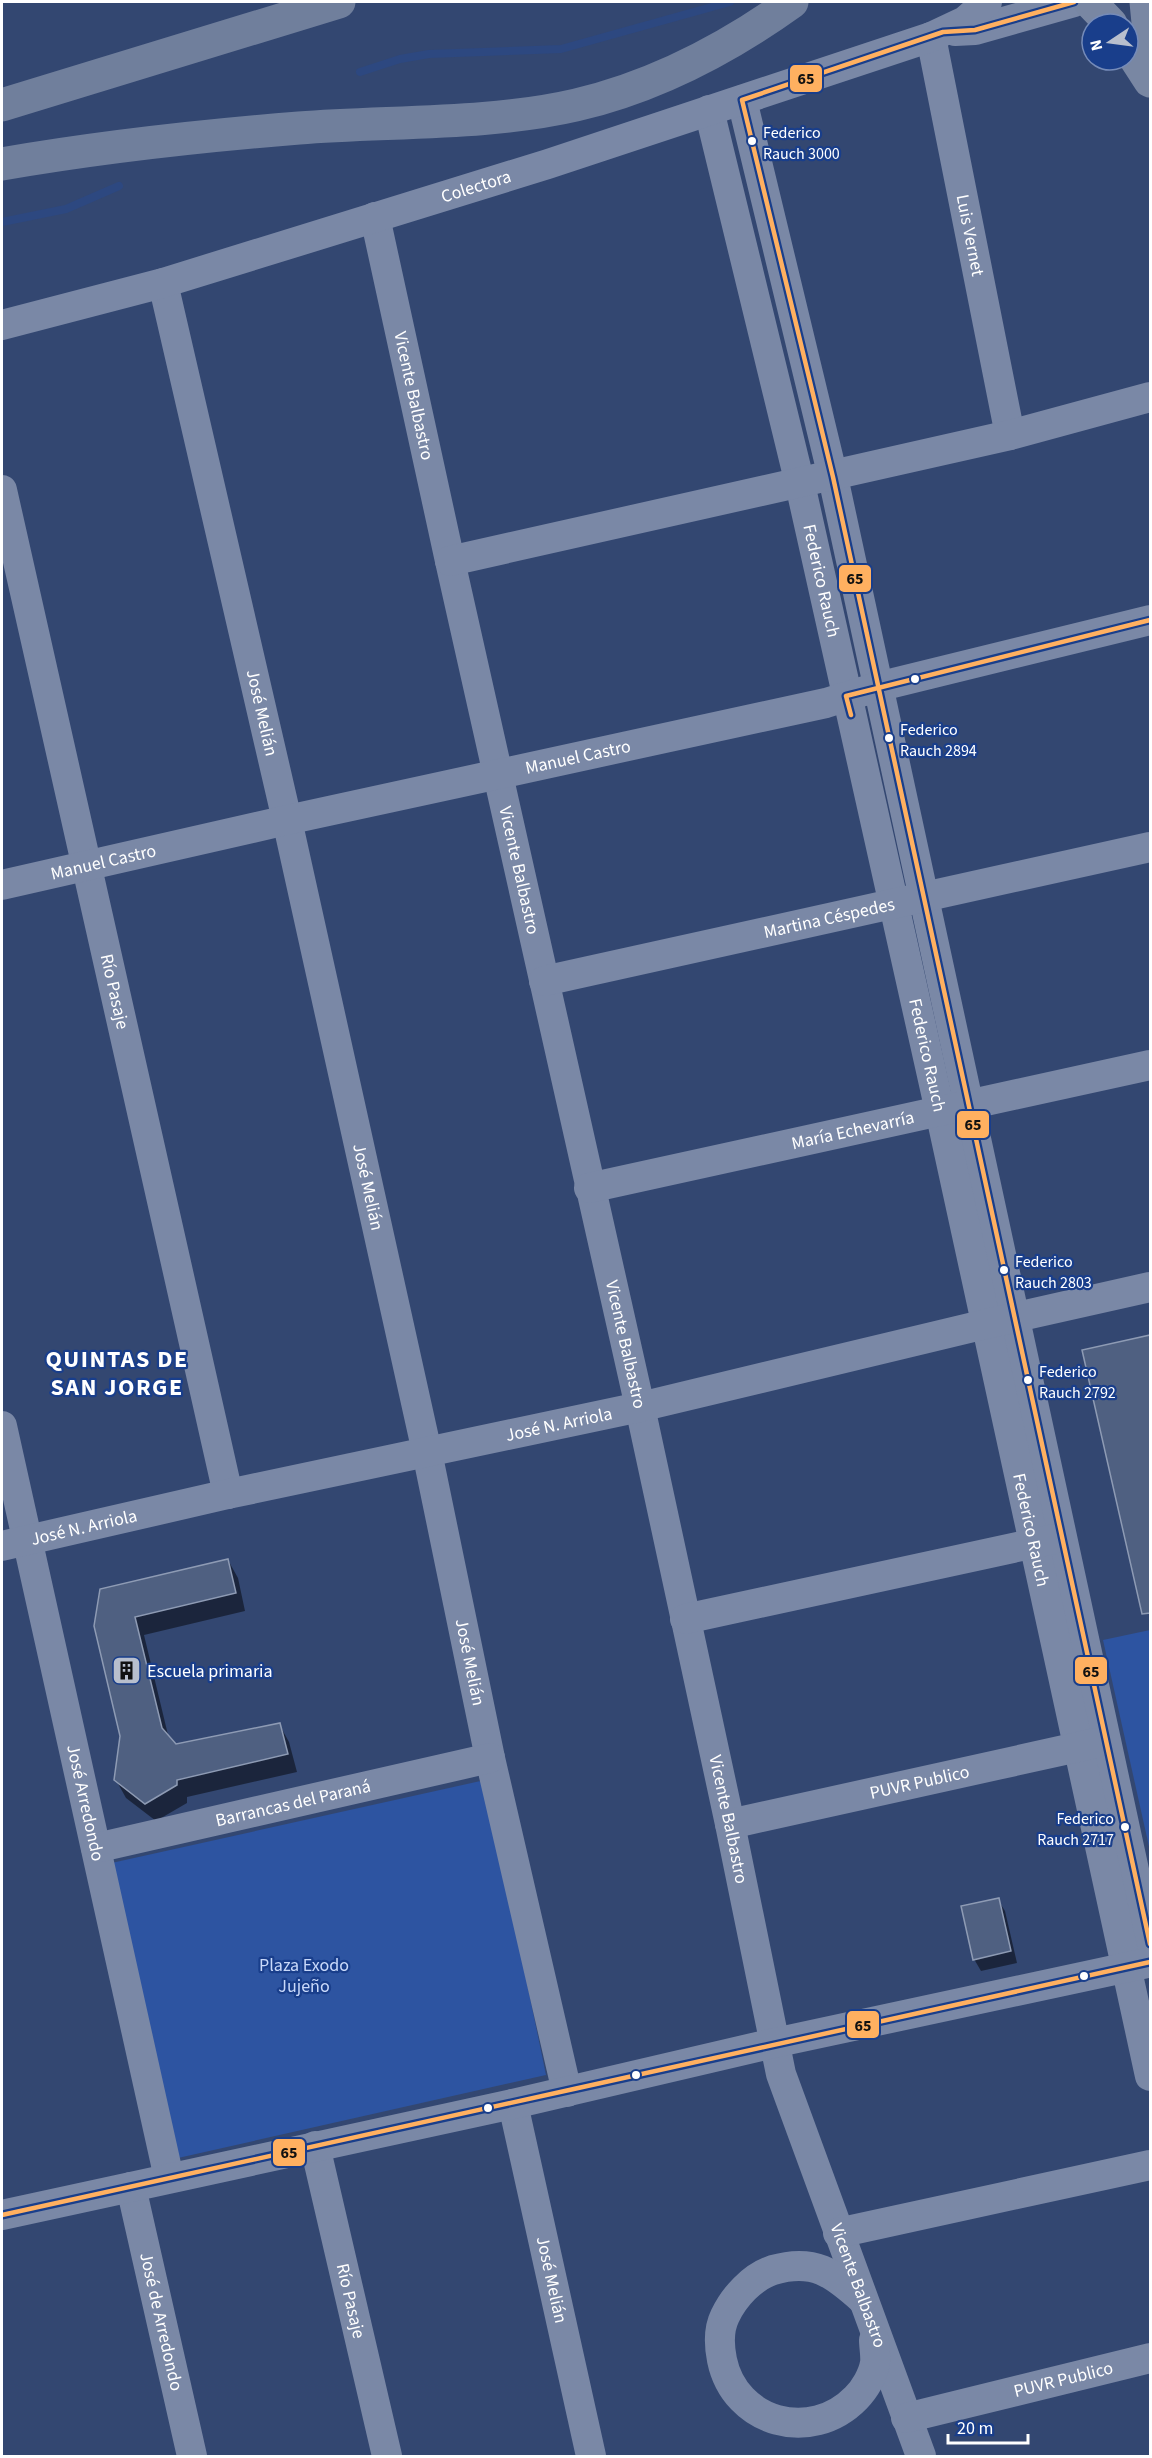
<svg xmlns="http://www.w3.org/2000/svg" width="1152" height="2458" font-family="'Source Sans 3',sans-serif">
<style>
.green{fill:#2d54a1}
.shadow{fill:#0007}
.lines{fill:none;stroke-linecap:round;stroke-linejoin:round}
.stream{stroke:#2d4880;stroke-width:8}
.building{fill:#4f6081;stroke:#8e9bb4;stroke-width:1.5}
.street{stroke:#7a88a6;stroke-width:30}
.primary{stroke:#7987a3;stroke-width:33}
.highway{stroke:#707f9c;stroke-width:33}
.bus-1-casing{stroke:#193e8b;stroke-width:9}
.bus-1{stroke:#ffb060;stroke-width:4.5}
.bus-dot{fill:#fff;stroke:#193e8b;stroke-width:2}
.labels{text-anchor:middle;stroke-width:4.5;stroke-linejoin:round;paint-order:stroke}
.bus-label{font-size:16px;fill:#fff;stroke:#193e8b;text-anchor:start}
.street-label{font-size:18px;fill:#fff;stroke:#193e8b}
.poi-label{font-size:18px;fill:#fff;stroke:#193e8b;text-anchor:start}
.park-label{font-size:18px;fill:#c9d9fa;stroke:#193e8b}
.district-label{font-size:24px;font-weight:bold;letter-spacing:1.5px;fill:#fff;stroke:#193e8b}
.line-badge{stroke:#193e8b;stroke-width:2}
.pale-badge-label{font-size:16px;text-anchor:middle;font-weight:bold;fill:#111}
</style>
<rect width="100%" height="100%" fill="#334771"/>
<g class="green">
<path d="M1150 1630V1851L1103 1640Z"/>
<path d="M485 1780 546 2075 178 2158 107 1864Z"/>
</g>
<g class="shadow">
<path d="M1150 1336V1596L1145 1597 1084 1351Z"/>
<path d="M228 1560 238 1578 245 1611 144 1635 169 1739 175 1745 279 1724 289 1742 297 1772 187 1797V1803L156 1821 126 1798 116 1780 121 1736 95 1626Z"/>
<path d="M998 1900 1005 1911 1017 1963 981 1971 974 1959Z"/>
</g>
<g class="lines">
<g class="stream">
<path d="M360 72 400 59 429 54 561 49 730 2"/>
<path d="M2 222 66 209 119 186"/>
</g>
</g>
<g class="building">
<path d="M1150 1335V1613L1142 1614 1082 1350Z"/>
<path d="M228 1559 236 1593 135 1617 162 1728 176 1744 280 1723 288 1754 177 1780V1785L145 1804 114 1780 120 1736 94 1626 100 1589Z"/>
<path d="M999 1898 1011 1951 973 1960 961 1906Z"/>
</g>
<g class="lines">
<g class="street">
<path d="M955 31 975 30 1074 2"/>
<path id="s1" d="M931 37 1010 435"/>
<path d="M742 100 833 477 1150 1944"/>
<path id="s2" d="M709 110 800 484 940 1111 1150 2076"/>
<path id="s3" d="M375 217 450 561 640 1407 730 1824 781 2074 921 2456"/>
<path id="s4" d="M163 283 287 820 427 1452 490 1758 567 2092"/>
<path id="s5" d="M2 325 163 283 548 164 931 37 965 21 987 2"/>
<path id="s6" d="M2 490 228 1494"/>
<path d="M450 561 1010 435 1150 397"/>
<path id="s7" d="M2 885 287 820 826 703 877 687 1150 620"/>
<path id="s8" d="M544 981 1150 847"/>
<path id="s9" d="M589 1188 1150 1065"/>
<path id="s10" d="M2 1426 169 2178"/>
<path id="s11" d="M2 1546 228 1494 640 1407 986 1324 1150 1287"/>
<path d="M685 1619 1054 1539"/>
<path id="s12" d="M730 1824 1096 1743"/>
<path id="s13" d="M96 1848 490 1758"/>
<path id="s14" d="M513 2104 591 2456"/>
<path id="s15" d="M315 2146 387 2456"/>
<path id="s16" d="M131 2187 192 2456"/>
<path d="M2 2215 513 2104 774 2043 1147 1963"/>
<path d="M838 2233 1150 2165"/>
<path d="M862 2299C833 2273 814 2258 773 2270 752 2277 734 2297 725 2316 718 2330 719 2345 722 2360 735 2423 811 2444 856 2398 865 2389 873 2375 875 2363 876 2356 874 2347 874 2340"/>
<path id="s17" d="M906 2418 1150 2358"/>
</g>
<g class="primary">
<path d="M1090 2 1111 24"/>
<path d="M1146 2 1150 43"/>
<path d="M1128 47 1150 81"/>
</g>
<g class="highway">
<path d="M2 105 339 2"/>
<path d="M2 164C100 147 200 136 299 128 388 121 490 125 576 105 653 87 728 48 792 2"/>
</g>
<defs>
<g id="bus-1">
<path d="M1074 2 975 30 943 32 742 100 833 477 1150 1944"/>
<path d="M851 715 846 696 1150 620"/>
<path d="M2 2215C385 2132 767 2045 1150 1962"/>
</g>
</defs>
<use href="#bus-1" class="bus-1-casing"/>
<use href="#bus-1" class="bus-1"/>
</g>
<defs>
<symbol id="building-square" viewBox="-11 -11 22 22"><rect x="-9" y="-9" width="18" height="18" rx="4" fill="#b8bfcd" stroke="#193e8b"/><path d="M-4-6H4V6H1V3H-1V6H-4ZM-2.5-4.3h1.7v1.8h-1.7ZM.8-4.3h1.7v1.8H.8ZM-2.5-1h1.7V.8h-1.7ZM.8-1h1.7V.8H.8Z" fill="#111"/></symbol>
</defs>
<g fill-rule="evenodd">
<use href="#building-square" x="110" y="1654" width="33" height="33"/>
</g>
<g class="bus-dot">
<circle cx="752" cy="141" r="5"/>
<circle cx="915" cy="679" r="5"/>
<circle cx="889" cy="738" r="5"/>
<circle cx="1004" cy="1270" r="5"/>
<circle cx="1028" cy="1380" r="5"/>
<circle cx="1125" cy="1827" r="5"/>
<circle cx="1084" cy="1976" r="5"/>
<circle cx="636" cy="2075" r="5"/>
<circle cx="488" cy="2108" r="5"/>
</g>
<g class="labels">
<g class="bus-label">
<text x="763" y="138">Federico<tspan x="763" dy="21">Rauch 3000</tspan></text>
<text x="900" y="735">Federico<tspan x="900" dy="21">Rauch 2894</tspan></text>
<text x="1015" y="1267">Federico<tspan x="1015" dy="21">Rauch 2803</tspan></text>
<text x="1039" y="1377">Federico<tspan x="1039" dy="21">Rauch 2792</tspan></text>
<text x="1114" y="1824" text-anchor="end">Federico<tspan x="1114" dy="21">Rauch 2717</tspan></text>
</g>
<g class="street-label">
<text dy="6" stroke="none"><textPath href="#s5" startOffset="494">Colectora</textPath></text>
<text dy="6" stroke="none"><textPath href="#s1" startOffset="202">Luis Vernet</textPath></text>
<text dy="6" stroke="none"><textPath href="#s3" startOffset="183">Vicente Balbastro</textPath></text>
<text dy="6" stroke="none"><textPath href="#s2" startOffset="484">Federico Rauch</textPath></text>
<text dy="6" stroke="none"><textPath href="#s4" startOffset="441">José Melián</textPath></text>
<text dy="6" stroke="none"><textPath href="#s7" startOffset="590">Manuel Castro</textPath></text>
<text dy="6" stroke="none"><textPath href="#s7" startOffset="104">Manuel Castro</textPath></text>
<text dy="6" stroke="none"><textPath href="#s3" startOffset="669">Vicente Balbastro</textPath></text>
<text dy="6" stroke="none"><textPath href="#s8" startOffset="292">Martina Céspedes</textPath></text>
<text dy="6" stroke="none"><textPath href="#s6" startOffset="514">Río Pasaje</textPath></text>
<text dy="6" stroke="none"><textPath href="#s2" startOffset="970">Federico Rauch</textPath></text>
<text dy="6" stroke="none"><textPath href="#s9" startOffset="270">María Echevarría</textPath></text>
<text dy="6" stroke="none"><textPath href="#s4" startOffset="927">José Melián</textPath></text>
<text dy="6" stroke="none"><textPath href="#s3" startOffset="1155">Vicente Balbastro</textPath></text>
<text dy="6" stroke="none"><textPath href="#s11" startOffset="570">José N. Arriola</textPath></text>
<text dy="6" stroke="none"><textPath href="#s11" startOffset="84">José N. Arriola</textPath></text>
<text dy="6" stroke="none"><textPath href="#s2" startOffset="1456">Federico Rauch</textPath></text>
<text dy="6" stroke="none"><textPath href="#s4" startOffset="1413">José Melián</textPath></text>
<text dy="6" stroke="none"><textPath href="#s12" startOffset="194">PUVR Publico</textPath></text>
<text dy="6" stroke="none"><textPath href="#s10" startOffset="386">José Arredondo</textPath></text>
<text dy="6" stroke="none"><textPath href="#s13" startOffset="202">Barrancas del Paraná</textPath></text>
<text dy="6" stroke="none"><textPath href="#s3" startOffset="1641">Vicente Balbastro</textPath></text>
<text dy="6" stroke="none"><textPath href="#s14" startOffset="180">José Melián</textPath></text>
<text dy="6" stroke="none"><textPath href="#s3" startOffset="2126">Vicente Balbastro</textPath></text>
<text dy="6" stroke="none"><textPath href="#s15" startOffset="159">Río Pasaje</textPath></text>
<text dy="6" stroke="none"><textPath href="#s16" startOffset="138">José de Arredondo</textPath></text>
<text dy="6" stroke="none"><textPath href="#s17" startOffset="162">PUVR Publico</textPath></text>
</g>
<g class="poi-label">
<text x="147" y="1677">Escuela primaria</text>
</g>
<g class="park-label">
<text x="304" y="1971">Plaza Exodo<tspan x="304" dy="21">Jujeño</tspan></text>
</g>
<g class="district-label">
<text x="117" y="1367">QUINTAS DE<tspan x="117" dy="28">SAN JORGE</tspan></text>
</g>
</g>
<g class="line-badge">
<rect x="789" y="64" width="34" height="29" rx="6" fill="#ffb060"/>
<rect x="838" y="564" width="34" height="29" rx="6" fill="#ffb060"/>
<rect x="956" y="1110" width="34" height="29" rx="6" fill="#ffb060"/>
<rect x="1074" y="1656" width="34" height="29" rx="6" fill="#ffb060"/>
<rect x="846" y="2010" width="34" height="29" rx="6" fill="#ffb060"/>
<rect x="272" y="2138" width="34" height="29" rx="6" fill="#ffb060"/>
</g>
<g class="pale-badge-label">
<text x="806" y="84">65</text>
<text x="855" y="584">65</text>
<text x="973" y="1130">65</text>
<text x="1091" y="1677">65</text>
<text x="863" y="2031">65</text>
<text x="289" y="2158">65</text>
</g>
<rect width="1152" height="2458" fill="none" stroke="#ffffff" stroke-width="6"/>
<g transform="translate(1110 42) rotate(257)"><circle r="28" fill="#193e8b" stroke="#758bb9" stroke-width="1.5"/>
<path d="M0-4.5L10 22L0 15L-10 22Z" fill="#b8bfcd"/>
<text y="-9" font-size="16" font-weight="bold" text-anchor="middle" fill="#ffffff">N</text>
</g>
<path d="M948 2434v9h80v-9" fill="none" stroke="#ffffff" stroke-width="3"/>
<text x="957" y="2434" font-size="18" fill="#ffffff" stroke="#193e8b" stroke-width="4.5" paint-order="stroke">20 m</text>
</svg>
